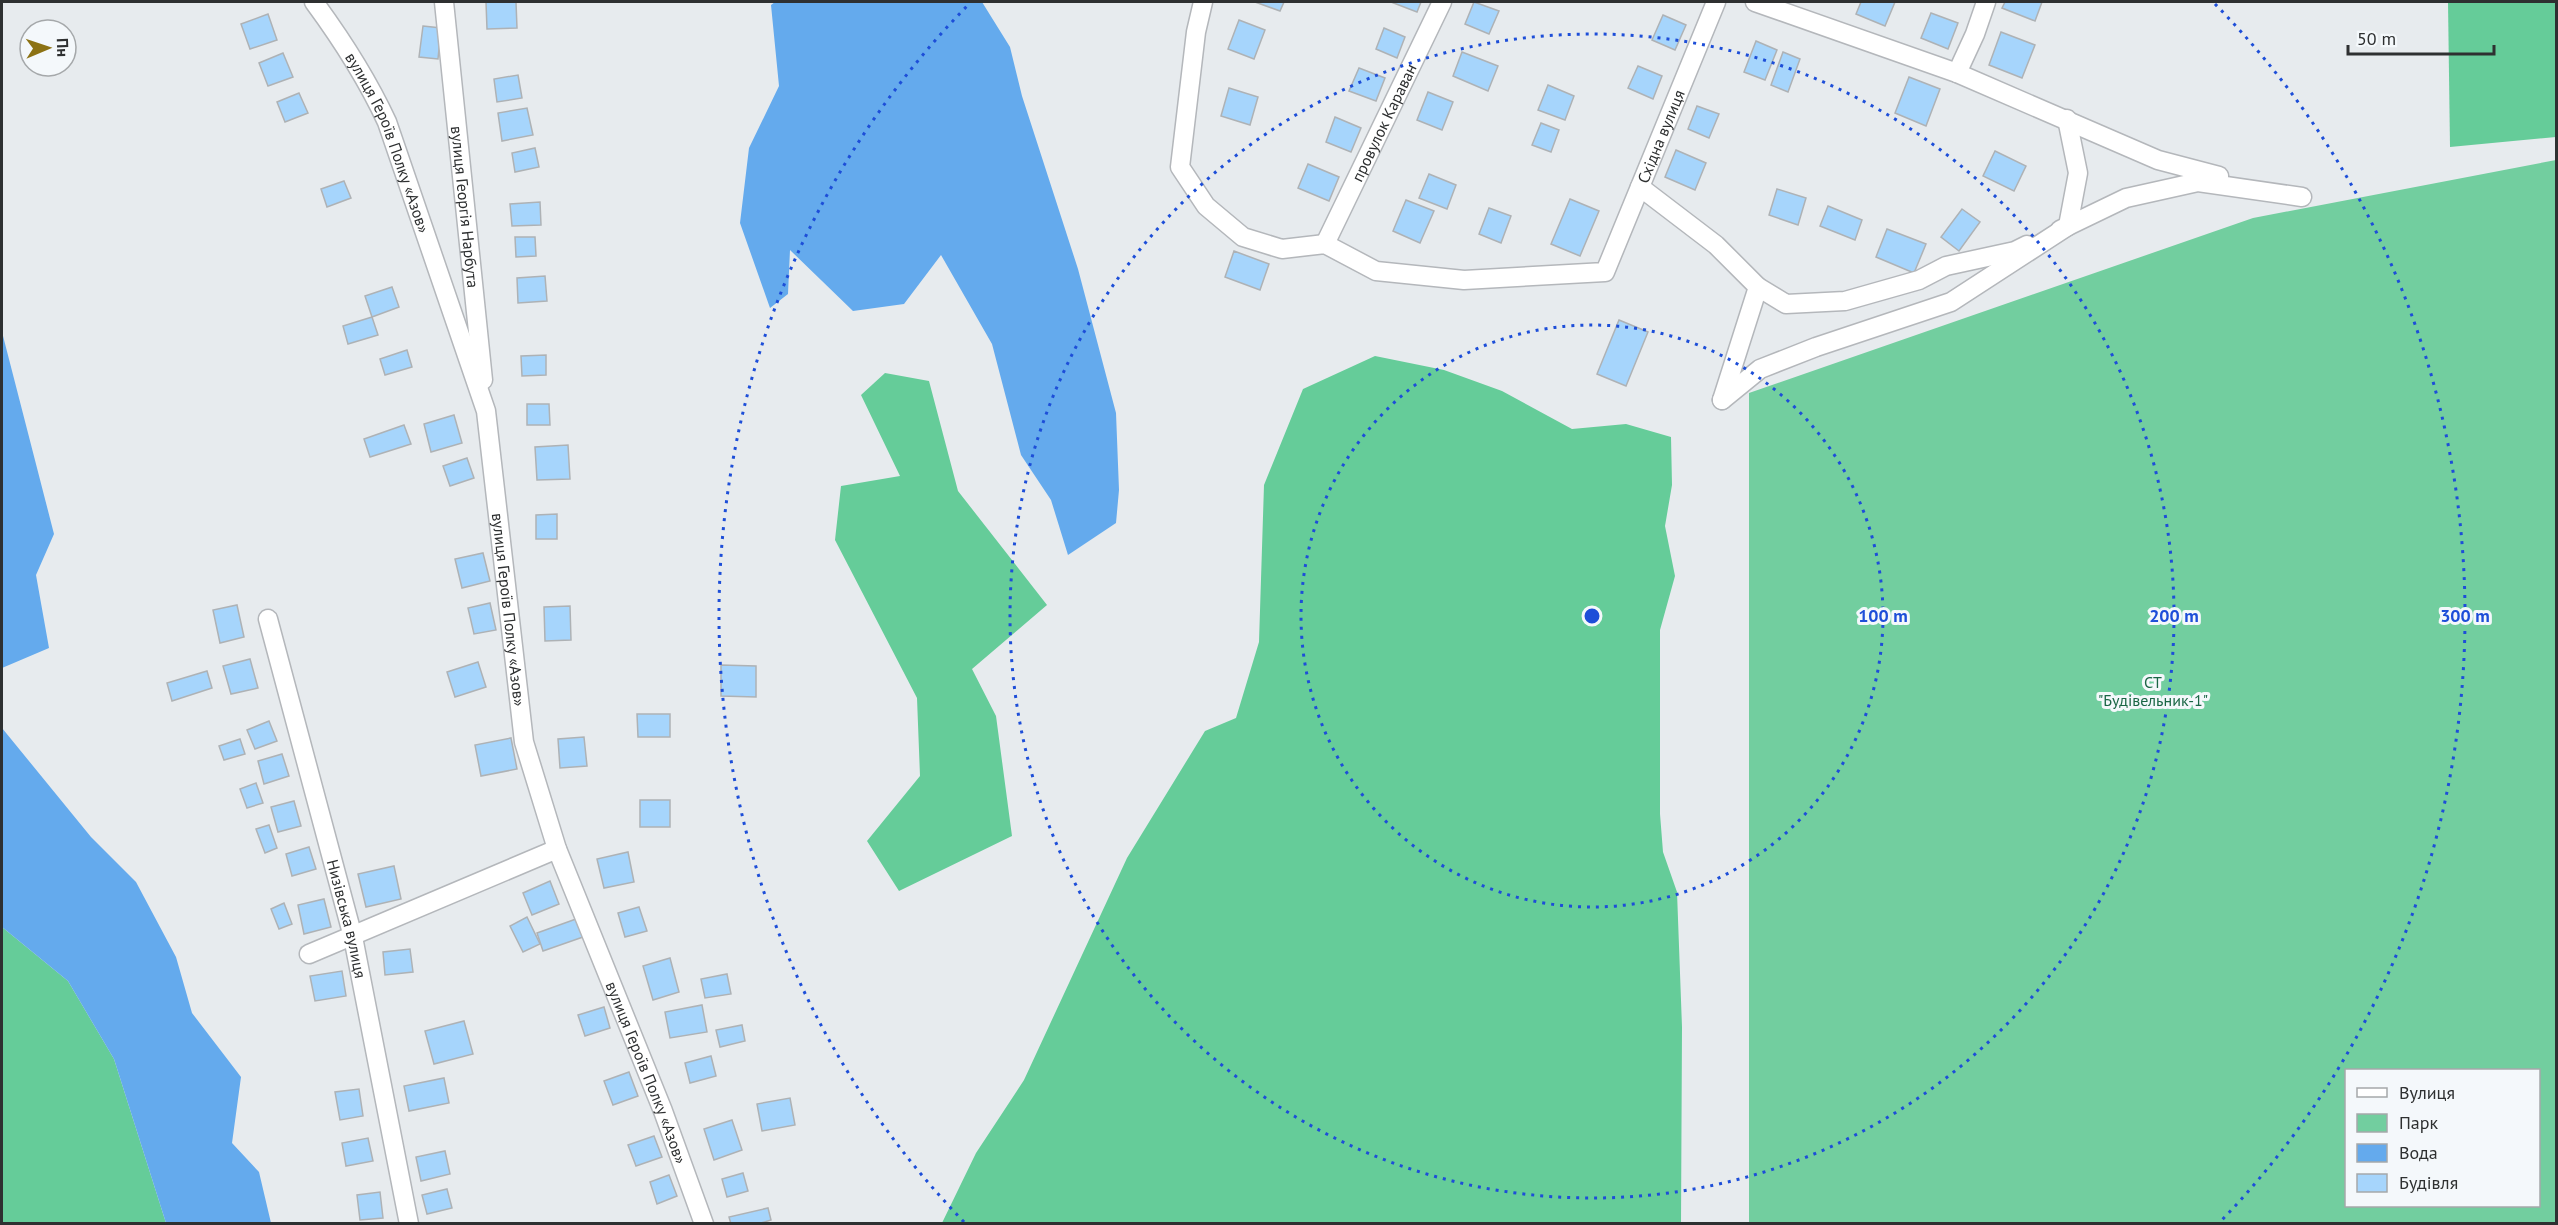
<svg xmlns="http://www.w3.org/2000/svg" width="2558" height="1225" font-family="'PT Sans',sans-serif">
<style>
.green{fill:#72ce9f;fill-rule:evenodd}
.forest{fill:#65cc99}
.water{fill:#64aaed}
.building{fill:#a6d5fc;stroke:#aeb2b5;stroke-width:1.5}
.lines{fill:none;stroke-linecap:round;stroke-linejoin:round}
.street-casing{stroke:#b4b7bb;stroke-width:21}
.street{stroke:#fff;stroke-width:18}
.ring{fill:none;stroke:#1d4ed8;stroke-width:3;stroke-dasharray:3 6}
.labels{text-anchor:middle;stroke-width:6;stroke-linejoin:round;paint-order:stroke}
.street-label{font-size:16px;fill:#2e3031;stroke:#f4f8fb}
.park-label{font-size:16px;fill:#1a6645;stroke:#f4f8fb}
.centre{fill:#1d4ed8;stroke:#f4f8fb;stroke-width:3}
.ring-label{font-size:18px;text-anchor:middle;font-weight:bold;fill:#1d4ed8;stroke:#f4f8fb;stroke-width:6;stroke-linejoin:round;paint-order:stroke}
</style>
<rect width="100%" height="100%" fill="#e7ebee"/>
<path class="green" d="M2556 160V1223H1749V393L2253 218ZM2538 1070V1206H2346V1070Z"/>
<g class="forest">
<path d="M2448 2H2556V137L2450 147Z"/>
<path d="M1375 356 1444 370 1502 391 1572 429 1626 424 1671 437 1672 485 1665 526 1675 576 1660 630V814L1663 852 1677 892 1682 1027 1681 1223H942L976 1153 1024 1080 1127 858 1205 731 1236 718 1259 642 1264 485 1303 389Z"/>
<path d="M885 373 929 381 958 491 1047 605 972 669 996 716 1012 836 899 891 867 841 920 776 917 698 835 540 841 486 900 476 861 395Z"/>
<path d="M2 927 68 981 114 1059 166 1223H2Z"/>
</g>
<g class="water">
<path d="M775 2H982L1010 47 1022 96 1078 269 1116 413 1119 490 1116 523 1068 555 1051 500 1021 455 992 344 941 255 904 304 853 311 790 250 788 294 770 308 740 223 749 148 779 86 771 5Z"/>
<path d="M2 332 54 534 36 575 49 648 2 668Z"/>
<path d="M2 728 91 837 136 882 176 957 192 1013 241 1077 232 1143 259 1172 271 1223H166L114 1059 68 981 2 927Z"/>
</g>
<g class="building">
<path d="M486 2H516L517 28 487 29Z"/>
<path d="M1255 2H1284L1280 11Z"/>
<path d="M1391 2H1421L1417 12Z"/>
<path d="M1474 2 1499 11 1489 34 1465 24Z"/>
<path d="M1861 2H1895L1885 26 1856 14Z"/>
<path d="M2005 2H2042L2035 21 2002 8Z"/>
<path d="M1931 13 1958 23 1948 49 1921 38Z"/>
<path d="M268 14 277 40 250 49 241 24Z"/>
<path d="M1663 15 1686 25 1675 50 1652 40Z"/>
<path d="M1239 20 1265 30 1254 59 1228 49Z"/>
<path d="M423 26 441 28 438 59 419 57Z"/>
<path d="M1384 28 1405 37 1397 58 1376 49Z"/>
<path d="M2001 32 2035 45 2022 78 1989 65Z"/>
<path d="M1756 41 1777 50 1765 80 1744 72Z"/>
<path d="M1462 52 1498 66 1488 91 1453 76Z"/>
<path d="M1783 52 1800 59 1788 92 1771 85Z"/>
<path d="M283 53 293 77 268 86 259 63Z"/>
<path d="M1638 66 1662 76 1653 99 1628 88Z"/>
<path d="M1359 68 1385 78 1376 101 1349 91Z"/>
<path d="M518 75 522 98 497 102 494 79Z"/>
<path d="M1909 77 1940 89 1926 126 1895 113Z"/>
<path d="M1548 85 1574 96 1565 120 1538 110Z"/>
<path d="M1229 88 1258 97 1250 125 1221 116Z"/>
<path d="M1428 92 1453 102 1442 130 1417 120Z"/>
<path d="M299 93 308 113 285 122 277 102Z"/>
<path d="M1697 106 1719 114 1709 138 1688 129Z"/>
<path d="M527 108 533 135 502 141 498 113Z"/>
<path d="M1335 117 1361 128 1351 152 1326 142Z"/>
<path d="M1541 123 1559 130 1551 152 1532 145Z"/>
<path d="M535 148 539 167 515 172 512 153Z"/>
<path d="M1676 150 1706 163 1695 190 1665 177Z"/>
<path d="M1995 151 2026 166 2014 191 1983 176Z"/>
<path d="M1308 164 1339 177 1329 201 1298 188Z"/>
<path d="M1429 174 1456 185 1447 209 1419 198Z"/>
<path d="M344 181 351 198 327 207 321 189Z"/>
<path d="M1777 189 1806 198 1798 225 1769 215Z"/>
<path d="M1570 199 1599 211 1580 256 1551 244Z"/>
<path d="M1406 200 1434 211 1420 243 1393 231Z"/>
<path d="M540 202 541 225 512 226 510 204Z"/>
<path d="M1828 206 1862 220 1855 240 1820 226Z"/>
<path d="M1489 208 1511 216 1501 243 1479 234Z"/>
<path d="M1962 209 1980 222 1959 251 1941 237Z"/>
<path d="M1887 229 1926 244 1914 273 1876 257Z"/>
<path d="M515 237H535L536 256 516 257Z"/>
<path d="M1234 251 1269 264 1260 290 1225 277Z"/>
<path d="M545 276 547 301 518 303 517 278Z"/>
<path d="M392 287 399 307 372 317 365 296Z"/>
<path d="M372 317 378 335 348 344 343 326Z"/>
<path d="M1619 320 1648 332 1626 386 1597 374Z"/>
<path d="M407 350 412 367 385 375 380 359Z"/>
<path d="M546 355V375L522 376 521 356Z"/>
<path d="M527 404H549L550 425H527Z"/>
<path d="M454 415 462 443 431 452 424 424Z"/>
<path d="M404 425 411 444 370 457 364 439Z"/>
<path d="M568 445 570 479 537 480 535 447Z"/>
<path d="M467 458 474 478 450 486 443 466Z"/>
<path d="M557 514V539H536V515Z"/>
<path d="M483 553 490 581 462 588 455 559Z"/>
<path d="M490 603 496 630 474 634 468 608Z"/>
<path d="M237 605 244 637 220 643 213 610Z"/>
<path d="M570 606 571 640 545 641 544 607Z"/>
<path d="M250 659 258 688 231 694 223 666Z"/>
<path d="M478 662 486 687 455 697 447 672Z"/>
<path d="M721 665 756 666V697L721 696Z"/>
<path d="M207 671 212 688 172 701 167 683Z"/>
<path d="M637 714H670V737H638Z"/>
<path d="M269 721 277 741 255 749 247 730Z"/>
<path d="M584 737 587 766 560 768 558 739Z"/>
<path d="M511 738 517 769 481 776 475 745Z"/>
<path d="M240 739 245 754 224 760 219 746Z"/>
<path d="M282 754 289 776 264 784 258 761Z"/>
<path d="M256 783 263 803 247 808 240 789Z"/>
<rect x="640" y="800" width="30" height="27"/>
<path d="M294 801 301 826 278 832 271 807Z"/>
<path d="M269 825 277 848 265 853 256 829Z"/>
<path d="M309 847 316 869 292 876 286 854Z"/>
<path d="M628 852 634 882 604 888 597 859Z"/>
<path d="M394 866 401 899 366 907 358 874Z"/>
<path d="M550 881 559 904 532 915 523 893Z"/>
<path d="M324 899 331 927 304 934 298 905Z"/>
<path d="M284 903 292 924 279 929 271 909Z"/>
<path d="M639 907 647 931 625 937 618 913Z"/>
<path d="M527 917 540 944 523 952 510 926Z"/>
<path d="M576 919 583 937 543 951 537 933Z"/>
<path d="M410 949 413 972 385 975 383 952Z"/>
<path d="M670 958 679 992 653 1000 643 966Z"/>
<path d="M342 971 346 996 315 1001 310 976Z"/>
<path d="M727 974 731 994 705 998 701 979Z"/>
<path d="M702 1005 707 1032 670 1038 665 1012Z"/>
<path d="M604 1007 610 1028 585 1036 578 1015Z"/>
<path d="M464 1021 473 1054 434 1064 425 1031Z"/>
<path d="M742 1025 745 1041 720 1047 716 1030Z"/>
<path d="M711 1056 716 1076 690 1083 685 1063Z"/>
<path d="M629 1072 638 1096 613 1105 604 1081Z"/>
<path d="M444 1078 449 1103 409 1111 404 1086Z"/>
<path d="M359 1089 363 1116 340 1120 335 1092Z"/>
<path d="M790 1098 795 1125 762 1131 757 1104Z"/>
<path d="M732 1120 742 1150 714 1160 704 1129Z"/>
<path d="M654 1136 662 1157 636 1166 628 1145Z"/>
<path d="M368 1138 373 1161 346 1166 342 1143Z"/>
<path d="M445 1151 450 1174 421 1181 416 1157Z"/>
<path d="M743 1173 748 1191 727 1197 722 1179Z"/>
<path d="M669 1175 677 1196 657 1204 650 1182Z"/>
<path d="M447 1189 452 1208 427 1214 422 1195Z"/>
<path d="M380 1192 383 1218 360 1220 357 1195Z"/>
<path d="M768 1208 771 1220 758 1224H731L729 1217Z"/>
</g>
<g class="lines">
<defs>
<g id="street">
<path id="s1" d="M314 2C342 40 367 79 387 122L486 411 524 742 557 849 663 1111 704 1224"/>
<path id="s2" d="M444 2 483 380"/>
<path id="s3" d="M1203 2 1196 32 1180 167 1206 206 1243 237 1282 249 1325 244 1376 271 1464 280 1605 272 1716 2"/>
<path d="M1755 2 1957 73 2158 160 2219 176"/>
<path d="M1957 73 1975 34 1986 2"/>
<path d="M1640 187 1716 245 1758 287 1722 400"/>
<path d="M2060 230 2068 226 2078 173 2067 119"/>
<path id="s4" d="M1325 244 1442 2"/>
<path d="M1758 287 1786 304 1845 301 1919 280 1946 266 2015 251 2027 245"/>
<path d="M1722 400 1760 369 1816 347 1951 302 2068 226 2126 198 2198 182 2302 197"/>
<path id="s5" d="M268 619 353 937 409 1224"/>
<path d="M309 954 557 849"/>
</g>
</defs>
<use href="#street" class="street-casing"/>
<use href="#street" class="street"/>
</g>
<g class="ring">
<circle cx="1592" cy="616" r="291"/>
<circle cx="1592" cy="616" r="582"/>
<path d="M964 1222A873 873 0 0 1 969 4M2215 4A873 873 0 0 1 2220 1222"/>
</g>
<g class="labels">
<g class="street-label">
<text dy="6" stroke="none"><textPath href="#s4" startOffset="135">провулок Караван</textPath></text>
<text dy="6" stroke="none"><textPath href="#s3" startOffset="780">Східна вулиця</textPath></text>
<text dy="6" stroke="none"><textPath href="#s1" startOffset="160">вулиця Героїв Полку «Азов»</textPath></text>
<text dy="6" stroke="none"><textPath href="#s2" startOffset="206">вулиця Георгія Нарбута</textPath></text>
<text dy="6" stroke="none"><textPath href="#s1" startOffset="646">вулиця Героїв Полку «Азов»</textPath></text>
<text dy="6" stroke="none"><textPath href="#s5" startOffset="310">Низівська вулиця</textPath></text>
<text dy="6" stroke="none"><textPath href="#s1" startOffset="1132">вулиця Героїв Полку «Азов»</textPath></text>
</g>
<g class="park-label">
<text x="2153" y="688">СТ<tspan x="2153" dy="18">"Будівельник-1"</tspan></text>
</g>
</g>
<circle cx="1592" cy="616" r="9" class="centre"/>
<g class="ring-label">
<text x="1883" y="622">100 m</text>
<text x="2174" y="622">200 m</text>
<text x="2465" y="622">300 m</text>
</g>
<rect width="2558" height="1225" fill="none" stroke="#2e3031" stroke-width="6"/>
<rect x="2345" y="1069" width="195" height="138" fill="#f4f8fb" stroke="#a5a8aa" stroke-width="1.5"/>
<rect x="2357" y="1088" width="30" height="9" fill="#ffffff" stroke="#a5a8aa" stroke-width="1.5"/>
<text x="2399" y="1099" font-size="18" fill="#2e3031">Вулиця</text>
<rect x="2357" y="1114" width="30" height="18" fill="#72ce9f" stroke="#a5a8aa" stroke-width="1.5"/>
<text x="2399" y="1129" font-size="18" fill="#2e3031">Парк</text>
<rect x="2357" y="1144" width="30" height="18" fill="#64aaed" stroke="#a5a8aa" stroke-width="1.5"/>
<text x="2399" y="1159" font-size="18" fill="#2e3031">Вода</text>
<rect x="2357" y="1174" width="30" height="18" fill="#a6d5fc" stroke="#a5a8aa" stroke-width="1.5"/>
<text x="2399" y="1189" font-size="18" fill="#2e3031">Будівля</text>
<g transform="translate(48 48) rotate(88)"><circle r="28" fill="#f4f8fb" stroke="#a5a8aa" stroke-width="1.5"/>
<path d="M0-4.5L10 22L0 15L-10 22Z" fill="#8c7214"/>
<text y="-9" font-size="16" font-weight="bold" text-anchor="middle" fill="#2e3031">Пн</text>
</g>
<path d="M2348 45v9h146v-9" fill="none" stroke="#2e3031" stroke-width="3"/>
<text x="2357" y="45" font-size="18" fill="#2e3031" stroke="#f4f8fb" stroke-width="4.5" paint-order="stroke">50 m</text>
</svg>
